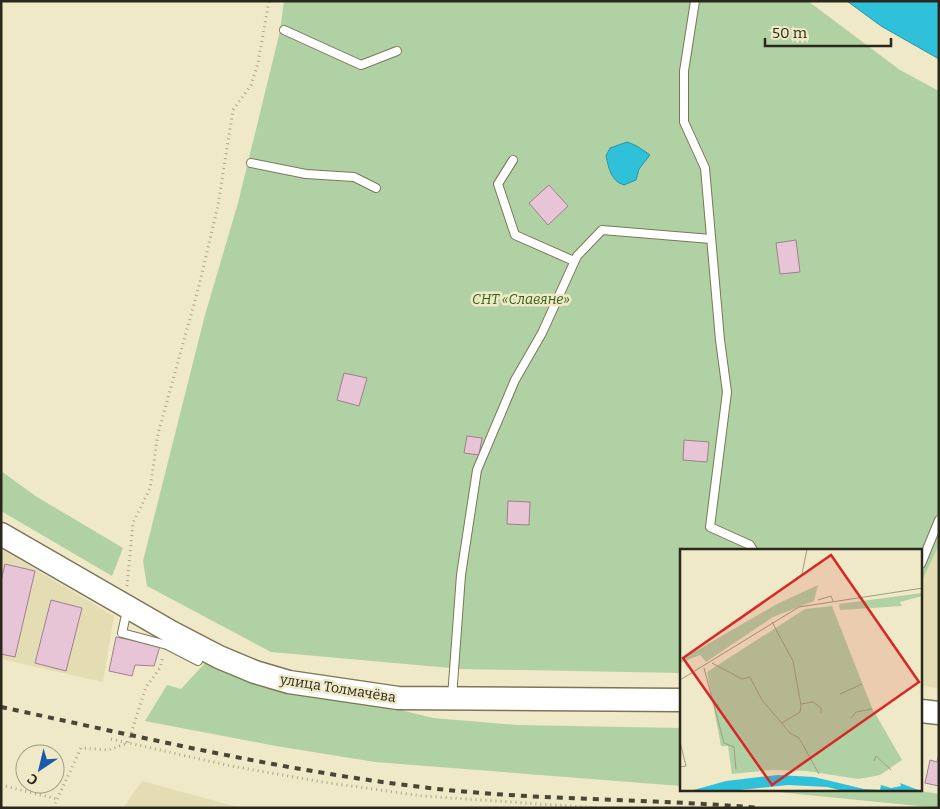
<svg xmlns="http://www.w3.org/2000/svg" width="940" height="809" font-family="Bitter,serif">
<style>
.built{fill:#e4ddb4}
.green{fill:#b0d1a3}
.water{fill:#30c1da;stroke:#2e93a1}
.building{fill:#e8c5d6;stroke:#9f7f8e}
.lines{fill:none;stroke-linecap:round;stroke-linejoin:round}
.lane-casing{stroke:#7c7658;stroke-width:10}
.secondary-casing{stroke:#7c7658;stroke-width:25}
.path{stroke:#aba68c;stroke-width:3;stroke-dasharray:1 4;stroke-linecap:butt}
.lane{stroke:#fff;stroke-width:8}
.secondary{stroke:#fff;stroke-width:22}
.rail{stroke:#494636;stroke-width:4;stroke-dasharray:6 6;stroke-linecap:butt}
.labels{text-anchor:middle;stroke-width:5;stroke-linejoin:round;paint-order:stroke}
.park-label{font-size:14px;font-style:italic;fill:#316315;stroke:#efe9c7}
.street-label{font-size:14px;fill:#2a281b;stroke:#efe9c7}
.inset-road{fill:none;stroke:#a09c82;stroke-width:1}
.view{fill:#d62828;fill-opacity:0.15;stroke:#d62828;stroke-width:2.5}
.inset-edge{fill:none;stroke:#2a281b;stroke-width:2.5}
</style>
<rect width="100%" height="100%" fill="#efe9c7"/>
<g class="built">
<path d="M939 545V689L921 685V583Z"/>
<path d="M1 549 114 616 103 682 1 659Z"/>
<path d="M142 781 241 808H123Z"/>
</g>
<g class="green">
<path d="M284 1H808L900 70 939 91V545L921 583V550H681V673L462 669 271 652 147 586 143 561 205 315 238 203 280 31Z"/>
<path d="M1 471 37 497 123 548 112 576 1 511Z"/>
<path d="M206 662 433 718 517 725 681 728V786L375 762 276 746 145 721 167 685 181 689Z"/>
<path d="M757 790H914L939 794V808Z"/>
</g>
<g class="water">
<path d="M847 1H939V59L881 26Z"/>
<path d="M627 142 637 146 650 155 639 169 636 180 624 185C611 181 609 169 606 156L610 148Z"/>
</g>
<g class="building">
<path d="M549 185 568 206 548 225 529 203Z"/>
<path d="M796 240 800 272 780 274 776 243Z"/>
<path d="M344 373 367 378 359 406 337 400Z"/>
<path d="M467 436 482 438 479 455 464 453Z"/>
<path d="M684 440 709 442 707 462 683 460Z"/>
<path d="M508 501 530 502 529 525 507 524Z"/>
<path d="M5 564 35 571 15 657 1 654V581Z"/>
<path d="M51 600 82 608 66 671 35 663Z"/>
<path d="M116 637 160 646 154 666 135 665 132 676 109 671Z"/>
<path d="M939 754V786L925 783 930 760 937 762Z"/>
</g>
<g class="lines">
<defs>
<g id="lane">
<path d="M695 1 684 71V122L705 168 720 340 727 392 710 527 750 545 753 550"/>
<path d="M284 30 361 65 397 51"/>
<path d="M513 160 498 184 515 235 574 261"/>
<path d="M251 163 306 174 354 177 376 188"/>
<path d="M921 564 939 520"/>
<path d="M127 610 122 633 167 645 198 661"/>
<path d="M452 697 461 575 477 470 515 380 542 333 577 256 602 230 711 239"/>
</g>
<g id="secondary">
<path d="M1 534 171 632 219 657 255 672 289 682 398 698 681 700"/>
<path d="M921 711 939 713"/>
</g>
</defs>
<use href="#lane" class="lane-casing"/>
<use href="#secondary" class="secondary-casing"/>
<g class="path">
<path d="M127 586 133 523 150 488 158 434 199 286 218 205 233 110 251 85 258 63 269 1"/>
<path d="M111 739 231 766 322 782 423 796 599 808"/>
<path d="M1 785 57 799"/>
<path d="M53 808 81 748 108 750 128 743 146 687 160 668 163 656"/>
</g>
<use href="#lane" class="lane"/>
<use href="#secondary" class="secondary"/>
<path class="rail" d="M1 707C141 737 279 770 421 787 534 801 647 798 760 808"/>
</g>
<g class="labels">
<g class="park-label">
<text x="521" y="304">СНТ «Славяне»</text>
</g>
<g class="street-label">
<text transform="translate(338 688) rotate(9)" y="5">улица Толмачёва</text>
</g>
</g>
<g transform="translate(680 549)">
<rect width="242" height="242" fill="#efe9c7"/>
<path d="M138 36 134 52 93 68 26 113 20 106 0 114V111L97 55ZM242 44V47L220 53 222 57 160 61 159 55ZM152 57 192 159 222 211 200 226 178 230 127 222 91 221 52 225 48 197H41L27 123 125 60Z" fill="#b0d1a3"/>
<path d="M98 226 134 228 184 240 200 241 201 236 211 239 221 237 220 234 241 242H164L147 238 108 236 49 242H10L46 232Z" fill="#30c1da"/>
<path class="inset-road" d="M114 31 122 25 127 0M138 51 151 47 153 52M92 73 113 112 121 156 120 163 102 174M32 114 62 130 70 128 82 151 110 184 119 189 139 225M24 119 44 194 54 198 56 220M0 131 119 58 243 39M160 145 182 135M121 155 133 153 141 159V164M171 169 176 163 192 160M0 193 6 217 0 218M194 212 196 207 211 221"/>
<path class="view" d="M151 6 239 133 92 236 3 109Z"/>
<rect width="242" height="242" class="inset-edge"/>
</g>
<rect width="940" height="809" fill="none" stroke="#2a281b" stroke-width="5"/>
<g transform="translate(40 769) rotate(215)"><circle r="24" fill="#efe9c7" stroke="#a09c82"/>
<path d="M0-4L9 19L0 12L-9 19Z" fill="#1c5aab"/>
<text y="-8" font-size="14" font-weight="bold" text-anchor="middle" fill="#2a281b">С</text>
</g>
<path d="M765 38v8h126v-8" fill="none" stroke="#2a281b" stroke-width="2.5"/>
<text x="772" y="38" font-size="15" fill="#2a281b" stroke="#efe9c7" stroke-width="4" paint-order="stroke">50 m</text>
</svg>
